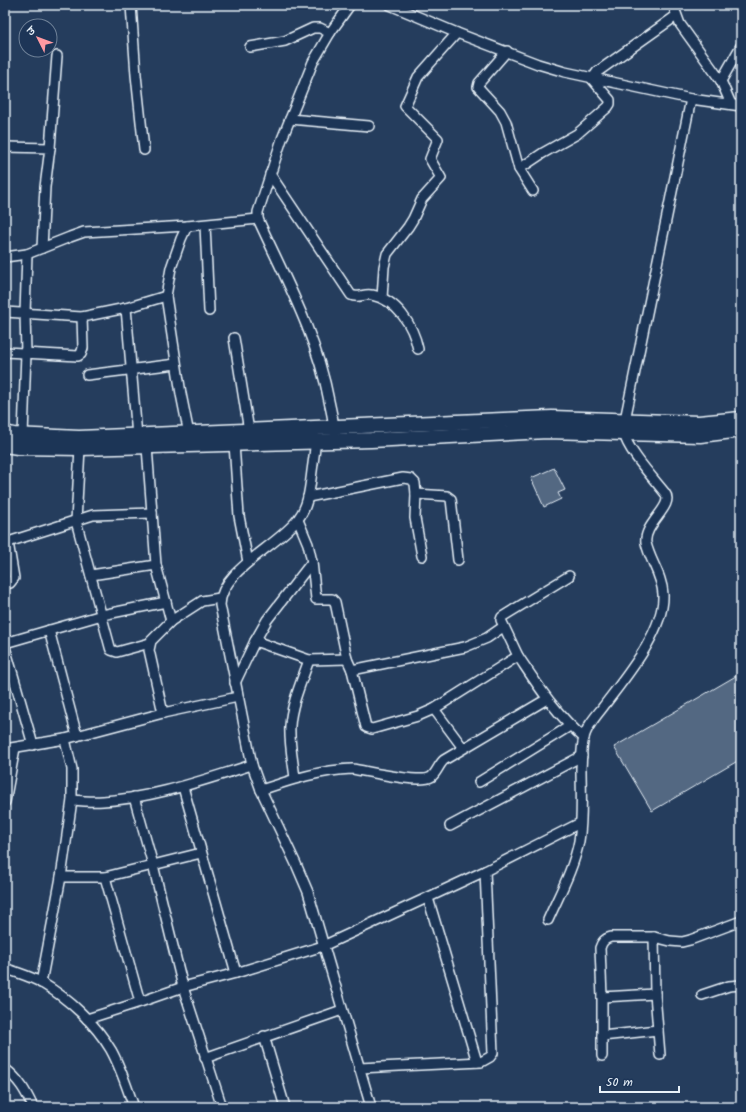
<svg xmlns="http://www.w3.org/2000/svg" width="746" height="1112" font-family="Kalam,'Playpen Sans Deva',sans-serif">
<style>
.building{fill:#536782;stroke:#e8f1f8}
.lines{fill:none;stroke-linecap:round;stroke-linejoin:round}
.street-casing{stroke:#e8f1f8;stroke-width:12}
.primary-casing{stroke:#e8f1f8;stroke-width:17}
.street{stroke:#1d3557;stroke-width:9}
.primary{stroke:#1d3557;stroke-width:14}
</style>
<rect width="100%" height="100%" fill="#253d5d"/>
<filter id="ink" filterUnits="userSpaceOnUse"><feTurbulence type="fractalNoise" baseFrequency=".025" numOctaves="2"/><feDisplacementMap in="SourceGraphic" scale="8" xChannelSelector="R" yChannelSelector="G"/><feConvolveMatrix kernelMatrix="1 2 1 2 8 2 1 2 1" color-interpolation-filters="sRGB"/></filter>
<g filter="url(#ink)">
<g class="building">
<path d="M554 468 565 490 558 493 561 499 544 507 531 478Z"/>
<path d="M741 673V759L652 811 614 747Z"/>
</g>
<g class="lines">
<defs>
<g id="street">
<path d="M131 5 136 75 144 150"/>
<path d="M390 5 457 33 538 64 565 72 691 99 741 106"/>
<path d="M673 5 680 24 721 81 731 104"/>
<path d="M250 47 285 41 313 28H320L330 33"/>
<path d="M507 51 479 83 478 87 500 111 506 122 519 169 533 191"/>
<path d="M721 81 741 46"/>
<path d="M290 119 369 126"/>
<path d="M5 147 50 148 45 187 42 248"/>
<path d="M50 148 57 56"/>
<path d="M519 169 543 153 577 134 608 107 610 104V100L592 79 597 72 676 16"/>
<path d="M270 174 351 295C358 299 364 293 372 295 397 300 413 325 418 349"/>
<path d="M205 225 209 311"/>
<path d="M187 226 181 239 171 268 166 296 181 394 189 434"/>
<path d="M5 257 27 254 70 237 84 232 187 226 258 219"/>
<path d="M382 298 384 267 387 254 408 227 413 219 422 199 441 178 430 159 438 139 405 106 418 77 457 33"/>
<path d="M5 312 82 317 126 308"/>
<path d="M234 338 249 431"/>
<path d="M5 352 78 356 81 354 83 348 82 317"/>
<path d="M87 375 176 364"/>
<path d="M334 431C334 421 331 411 329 401 317 336 285 278 258 219V212L282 139 313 62 330 33 350 5"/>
<path d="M23 435 26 353 25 313 27 254"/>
<path d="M137 436 126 308 166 296"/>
<path d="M315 437C316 446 314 455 313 464 310 483 310 504 298 519 278 546 221 570 220 605L252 765 261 790 296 864 308 892 371 1107"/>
<path d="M234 444 239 516 248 562"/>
<path d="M80 448 76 521 110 647 111 650 117 652 150 643"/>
<path d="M416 494 447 496 451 499 458 560"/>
<path d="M308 497 403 478 411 479 415 483 416 494 415 518 422 556"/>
<path d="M5 543 93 515 152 513"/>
<path d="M312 562 316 599H332L335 602 347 659 352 670 366 727 372 729 418 716 434 709"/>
<path d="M156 565 171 621"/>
<path d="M91 575 156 565 147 447"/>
<path d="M5 584 10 583 14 578 8 542"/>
<path d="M49 630 77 736"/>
<path d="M255 641 309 660 347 659"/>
<path d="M5 643 102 615 166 602"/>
<path d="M5 647 33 745"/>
<path d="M518 656C539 687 555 713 584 738"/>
<path d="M352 670 465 647 487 638 503 627"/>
<path d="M235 683 255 641 267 620 312 562 308 544 298 520"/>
<path d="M163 713 149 650 151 641 171 621 202 601 220 598"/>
<path d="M463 748 434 709 518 656 501 620 502 617 569 576"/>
<path d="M5 749 65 739 163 713 238 697"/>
<path d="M295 778C293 761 289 743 290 726 291 705 302 680 309 660"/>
<path d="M479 782 570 726"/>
<path d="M183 787 236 973"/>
<path d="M261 790C291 780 320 770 352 769 367 771 420 784 431 777 436 774 439 764 444 760L547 699"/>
<path d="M134 797 153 865 183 987 222 1107"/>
<path d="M72 800C82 801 93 802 103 801 154 798 203 780 252 765"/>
<path d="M5 802 15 748"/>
<path d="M450 826 582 756"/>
<path d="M61 877H105L201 853"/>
<path d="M105 877 140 1002"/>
<path d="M428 898 477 1062"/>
<path d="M548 920C559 895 574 868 579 841 583 818 581 792 581 768 582 759 581 748 584 738 586 727 596 716 603 707 624 679 665 631 663 594 662 575 650 561 646 543 643 524 675 506 665 493 654 479 627 450 624 433 624 429 625 424 625 420L691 99"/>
<path d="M654 937 655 994 660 1055"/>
<path d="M5 968C17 973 30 976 42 983 69 999 95 1023 111 1050 121 1068 127 1088 134 1107"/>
<path d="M41 983 61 877 72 800V769L65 739"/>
<path d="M702 995 729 986 741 985"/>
<path d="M602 997 655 994"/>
<path d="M87 1019 140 1002 183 987 236 973 323 946 485 871 580 823"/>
<path d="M264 1036 285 1107"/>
<path d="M602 1036 658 1030"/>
<path d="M602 1056V997L600 948C602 942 604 939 611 937H654L670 941 682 942 690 940 741 921"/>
<path d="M205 1058 342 1010"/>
<path d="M359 1068 481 1062 490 1057 493 1053 485 871"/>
<path d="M5 1069C19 1079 26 1092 33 1107"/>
</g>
<g id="primary">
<path d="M5 433 14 435 79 438 552 418 699 423 741 419"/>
<path d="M5 445 18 447 80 448 371 440 547 431 700 435 741 430"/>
</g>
</defs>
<use href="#street" class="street-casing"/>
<use href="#primary" class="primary-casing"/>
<use href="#street" class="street"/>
<use href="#primary" class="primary"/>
</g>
</g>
<rect width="746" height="1112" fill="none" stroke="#1d3557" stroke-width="20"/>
<rect x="10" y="10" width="726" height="1092" fill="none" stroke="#e8f1f8" stroke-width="1.5" filter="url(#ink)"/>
<g transform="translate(38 38) rotate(312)"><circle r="19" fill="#1d3557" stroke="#6e8097"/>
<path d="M0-3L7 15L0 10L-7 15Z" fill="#ff9aa2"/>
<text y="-6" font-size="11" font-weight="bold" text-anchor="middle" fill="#e8f1f8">उ</text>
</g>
<path d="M600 1086v6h79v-6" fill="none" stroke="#e8f1f8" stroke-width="2"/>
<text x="606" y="1086" font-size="12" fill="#e8f1f8" stroke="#1d3557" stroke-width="3" paint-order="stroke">50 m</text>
</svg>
